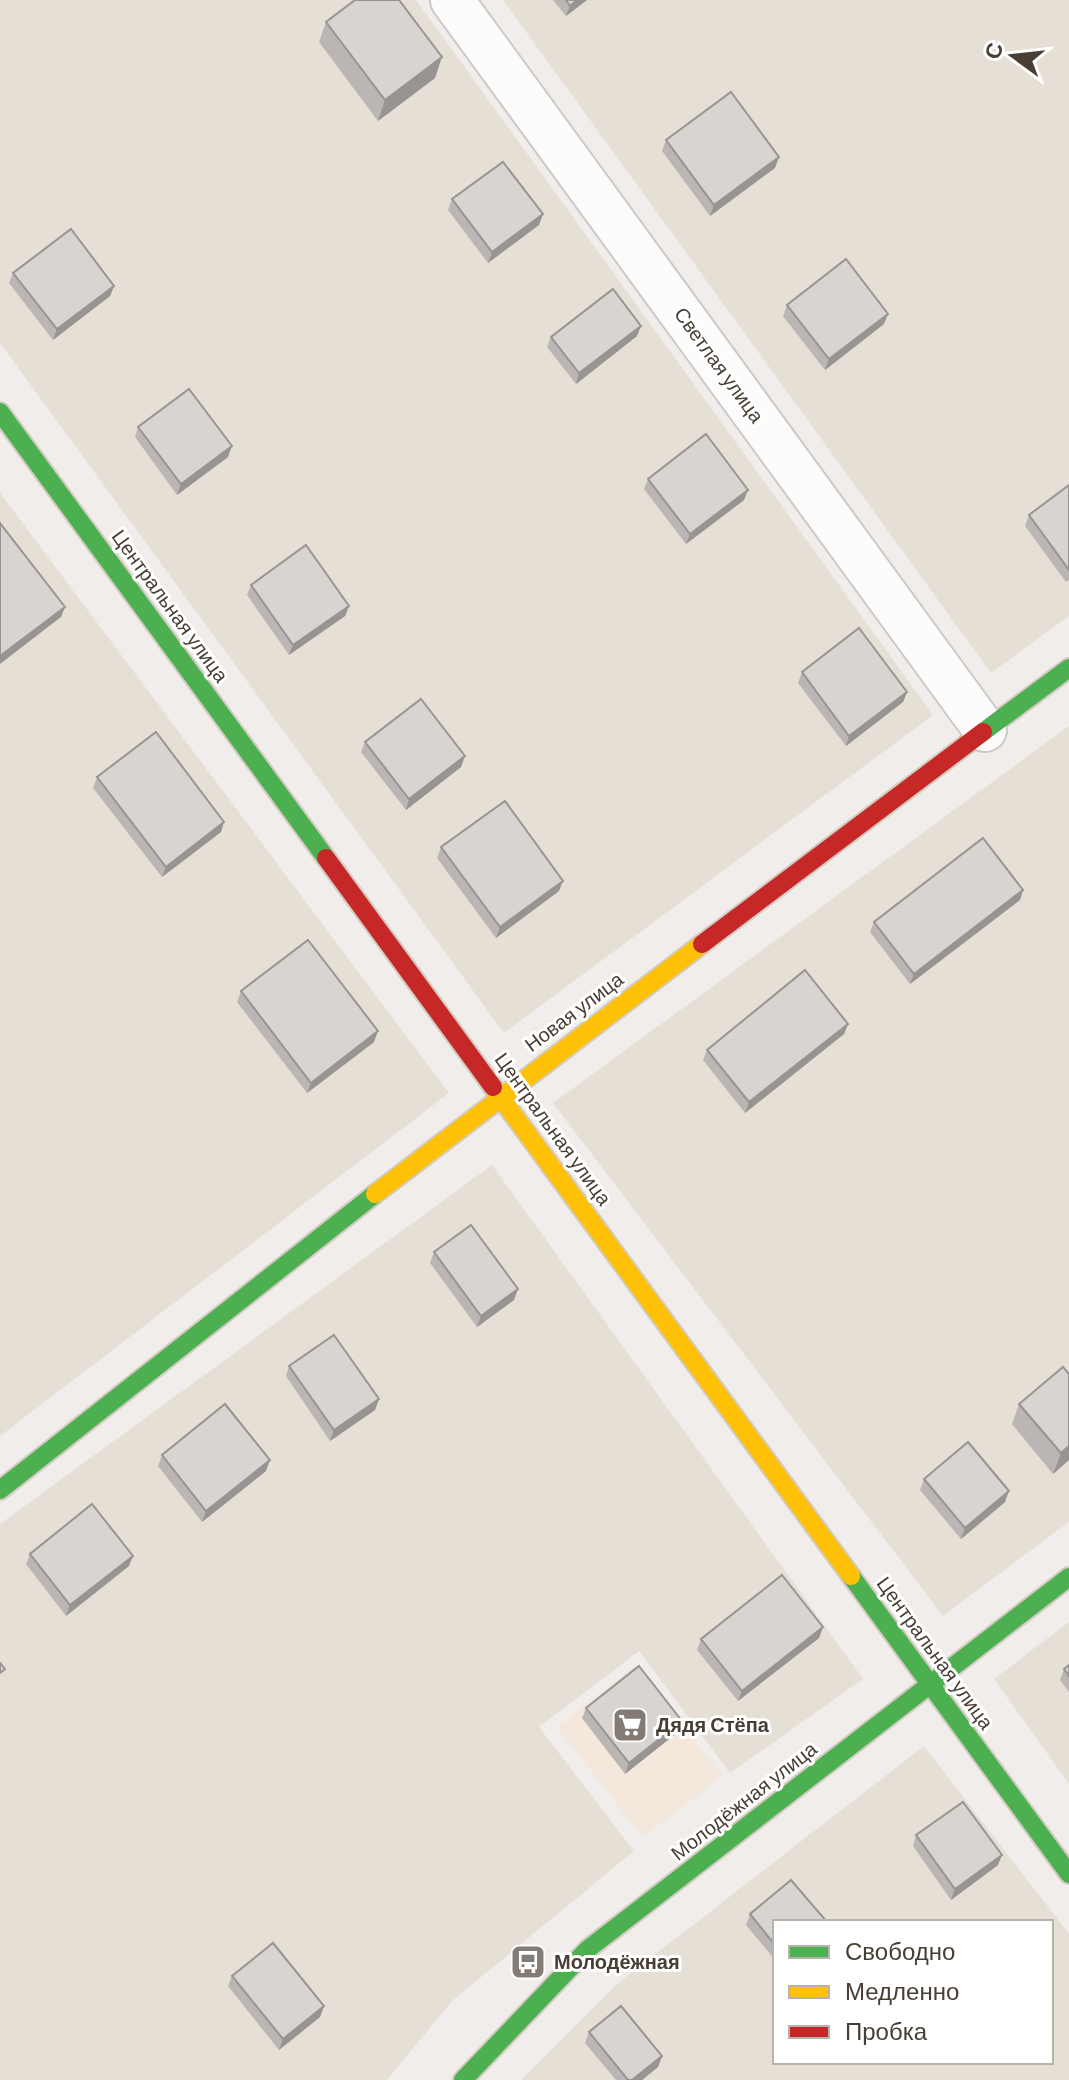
<svg xmlns="http://www.w3.org/2000/svg" width="1069" height="2080" font-family="Barlow,sans-serif">
<style>
.residential{fill:#e5dfd6;fill-rule:evenodd}
.commercial{fill:#f4e7db}
.lines{fill:none;stroke-linecap:round;stroke-linejoin:round}
.street-casing{stroke:#cdc9c5;stroke-width:46}
.fast-casing{stroke:#d2cbc1;stroke-width:22}
.slow-casing{stroke:#d2cbc1;stroke-width:22}
.jam-casing{stroke:#d2cbc1;stroke-width:22}
.street{stroke:#fdfcfc;stroke-width:42}
.fast{stroke:#4caf50;stroke-width:18}
.slow{stroke:#ffc107;stroke-width:18}
.jam{stroke:#c62828;stroke-width:18}
.wall{fill:#bbb6b3}
.shaded-wall{fill:#989492}
.building{fill:#d9d4d0;stroke:#989492;stroke-width:2}
.labels{text-anchor:middle;stroke-width:6;stroke-linejoin:round;paint-order:stroke}
.street-label{font-size:20px;fill:#483e34;stroke:#fff}
.poi-label{font-size:20px;font-weight:bold;fill:#483e34;stroke:#fff;text-anchor:start}
</style>
<rect width="100%" height="100%" fill="#f0edea"/>
<g class="residential">
<path d="M0 0H416L933 715 504 1033 0 343Z"/>
<path d="M503 0H1069V616L991 673Z"/>
<path d="M0 493 449 1093 0 1436Z"/>
<path d="M1069 726V1522L943 1616 553 1103Z"/>
<path d="M492 1165 863 1679 730 1773 639 1651 539 1727 634 1851 452 2001 387 2080H0V1524Z"/>
<path d="M1069 1622V1784L994 1679Z"/>
<path d="M924 1746 1069 1934V2080H521L617 1984ZM775 1922H1051V2062H775Z"/>
</g>
<path class="commercial" d="M636 1665 722 1776 643 1837 557 1727Z"/>
<g class="lines">
<defs>
<path id="street" d="M452 0 985 730"/>
<g id="fast">
<path d="M0 412 326 858"/>
<path d="M983 732 1069 668"/>
<path d="M0 1490 375 1194"/>
<path d="M851 1576 1069 1874"/>
<path d="M463 2080 588 1949 1069 1577"/>
</g>
<g id="slow">
<path d="M493 1087 851 1576"/>
<path d="M375 1194 702 944"/>
</g>
<g id="jam">
<path d="M326 858 493 1087"/>
<path d="M702 944 983 732"/>
</g>
</defs>
<use href="#street" class="street-casing"/>
<use href="#fast" class="fast-casing"/>
<use href="#slow" class="slow-casing"/>
<use href="#jam" class="jam-casing"/>
<use href="#street" class="street"/>
<use href="#fast" class="fast"/>
<use href="#slow" class="slow"/>
<use href="#jam" class="jam"/>
</g>
<g class="wall">
<path d="M553 0H587L566 16Z"/>
<path d="M326 22 435 78 378 121 319 42Z"/>
<path d="M666 140 775 168 710 216 662 151Z"/>
<path d="M452 199 543 214 539 225 488 263 448 210Z"/>
<path d="M13 273 114 286 110 296 53 340 9 283Z"/>
<path d="M787 305 884 324 825 370 783 316Z"/>
<path d="M637 336 576 384 547 347 551 337Z"/>
<path d="M138 427 228 457 177 495 135 437Z"/>
<path d="M648 479 744 500 686 544 644 489Z"/>
<path d="M1069 485V580L1066 582 1025 526 1029 515Z"/>
<path d="M251 585 349 606 345 616 289 655 247 595Z"/>
<path d="M802 672 907 692 903 702 846 746 798 683Z"/>
<path d="M365 742 461 767 406 810 361 752Z"/>
<path d="M97 777 221 832 162 877 93 788Z"/>
<path d="M441 847 559 891 496 938 437 858Z"/>
<path d="M1020 900 910 984 870 932 874 922Z"/>
<path d="M241 991 374 1042 307 1093 237 1002Z"/>
<path d="M848 1024 844 1034 745 1113 703 1060 707 1050Z"/>
<path d="M434 1252 514 1300 477 1327 430 1263Z"/>
<path d="M289 1366 379 1399 375 1410 330 1441 286 1376Z"/>
<path d="M1069 1374V1460L1053 1474 1012 1424 1019 1404Z"/>
<path d="M162 1455 266 1471 202 1522 158 1466Z"/>
<path d="M924 1479 1005 1502 961 1539 920 1490Z"/>
<path d="M30 1554 129 1566 66 1616 26 1564Z"/>
<path d="M823 1627 819 1638 738 1701 697 1650 701 1639Z"/>
<path d="M1069 1665V1692L1060 1680 1064 1669Z"/>
<path d="M586 1708 682 1721 678 1732 625 1774 582 1718Z"/>
<path d="M916 1835 998 1865 951 1900 913 1846Z"/>
<path d="M750 1914 775 1922V1960L746 1925Z"/>
<path d="M232 1976 324 2006 320 2017 279 2050 228 1986Z"/>
<path d="M589 2032 662 2056 658 2067 642 2080H616L585 2043Z"/>
</g>
<g class="shaded-wall">
<path d="M577 0H587L566 16 570 6Z"/>
<path d="M442 57 435 78 378 121 385 100Z"/>
<path d="M779 157 775 168 710 216 714 205Z"/>
<path d="M543 214 539 225 488 263 492 252Z"/>
<path d="M114 286 110 296 53 340 57 329Z"/>
<path d="M888 314 884 324 825 370 829 359Z"/>
<path d="M641 326 637 336 576 384 579 373Z"/>
<path d="M232 446 228 457 177 495 181 484Z"/>
<path d="M748 490 744 500 686 544 690 534Z"/>
<path d="M349 606 345 616 289 655 293 645Z"/>
<path d="M65 607 61 617 0 664V656Z"/>
<path d="M907 692 903 702 846 746 849 736Z"/>
<path d="M465 756 461 767 406 810 409 799Z"/>
<path d="M224 822 221 832 162 877 166 867Z"/>
<path d="M563 881 559 891 496 938 500 927Z"/>
<path d="M1023 890 1020 900 910 984 914 974Z"/>
<path d="M848 1024 844 1034 745 1113 749 1102Z"/>
<path d="M378 1031 374 1042 307 1093 311 1083Z"/>
<path d="M518 1289 514 1300 477 1327 481 1316Z"/>
<path d="M379 1399 375 1410 330 1441 334 1430Z"/>
<path d="M1069 1446V1460L1053 1474 1061 1453Z"/>
<path d="M270 1460 266 1471 202 1522 206 1511Z"/>
<path d="M1009 1491 1005 1502 961 1539 965 1528Z"/>
<path d="M133 1556 129 1566 66 1616 70 1605Z"/>
<path d="M823 1627 819 1638 738 1701 742 1691Z"/>
<path d="M682 1721 678 1732 625 1774 629 1763Z"/>
<path d="M1002 1855 998 1865 951 1900 955 1889Z"/>
<path d="M324 2006 320 2017 279 2050 283 2039Z"/>
<path d="M662 2056 658 2067 642 2080H632Z"/>
</g>
<g class="building">
<path d="M355 0H399L442 57 385 100 326 22Z"/>
<path d="M566 0H577L570 6Z"/>
<path d="M731 92 779 157 714 205 666 140Z"/>
<path d="M503 162 543 214 492 252 452 199Z"/>
<path d="M71 229 114 286 57 329 13 273Z"/>
<path d="M846 259 888 314 829 359 787 305Z"/>
<path d="M613 289 641 326 579 373 551 337Z"/>
<path d="M189 389 232 446 181 484 138 427Z"/>
<path d="M706 434 748 490 690 534 648 479Z"/>
<path d="M1069 485V570L1029 515Z"/>
<path d="M0 523 65 607 0 656Z"/>
<path d="M306 545 349 606 293 645 251 585Z"/>
<path d="M859 628 907 692 849 736 802 672Z"/>
<path d="M421 699 465 756 409 799 365 742Z"/>
<path d="M156 732 224 822 166 867 97 777Z"/>
<path d="M505 801 563 881 500 927 441 847Z"/>
<path d="M983 838 1023 890 914 974 874 922Z"/>
<path d="M308 940 378 1031 311 1083 241 991Z"/>
<path d="M805 970 848 1024 749 1102 707 1050Z"/>
<path d="M471 1225 518 1289 481 1316 434 1252Z"/>
<path d="M334 1335 379 1399 334 1430 289 1366Z"/>
<path d="M1063 1367 1069 1374V1446L1061 1453 1019 1404Z"/>
<path d="M225 1404 270 1460 206 1511 162 1455Z"/>
<path d="M968 1442 1009 1491 965 1528 924 1479Z"/>
<path d="M92 1504 133 1556 70 1605 30 1554Z"/>
<path d="M782 1575 823 1627 742 1691 701 1639Z"/>
<path d="M0 1663 5 1669 0 1673Z"/>
<path d="M1069 1665V1676L1064 1669Z"/>
<path d="M639 1666 682 1721 629 1763 586 1708Z"/>
<path d="M963 1802 1002 1855 955 1889 916 1835Z"/>
<path d="M791 1880 827 1922H775V1945L750 1914Z"/>
<path d="M273 1943 324 2006 283 2039 232 1976Z"/>
<path d="M621 2006 662 2056 632 2080H628L589 2032Z"/>
</g>
<defs>
<symbol id="supermarket-square" viewBox="-11 -11 22 22"><rect x="-9" y="-9" width="18" height="18" rx="4" fill="#837b74" stroke="#fff"/><path d="M-6-5.5h2.5l.6 2H6L4.5 2H-2.5L-4.4-4H-6ZM-1.5 3.2a1.3 1.3 0 1 0 .1 0ZM3 3.2a1.3 1.3 0 1 0 .1 0Z" fill="#fff"/></symbol>
<symbol id="bus-square" viewBox="-11 -11 22 22"><rect x="-9" y="-9" width="18" height="18" rx="4" fill="#837b74" stroke="#fff"/><path d="M-5-6H5V4H4V6H2V4H-2V6H-4V4H-5ZM-3.5-4V0h7V-4ZM-3.5 1.2v1.5H-2V1.2ZM2 1.2v1.5H3.5V1.2Z" fill="#fff"/></symbol>
</defs>
<g fill-rule="evenodd">
<use href="#supermarket-square" x="610" y="1705" width="40" height="40"/>
<use href="#bus-square" x="508" y="1942" width="40" height="40"/>
</g>
<g class="labels">
<g class="street-label">
<text transform="translate(719 365) rotate(54)" y="7">Светлая улица</text>
<text transform="translate(170 606) rotate(54)" y="7">Центральная улица</text>
<text transform="translate(574 1012) rotate(-37)" y="7">Новая улица</text>
<text transform="translate(553 1129) rotate(54)" y="7">Центральная улица</text>
<text transform="translate(935 1653) rotate(54)" y="7">Центральная улица</text>
<text transform="translate(744 1801) rotate(-38)" y="7">Молодёжная улица</text>
</g>
<g class="poi-label">
<text x="656" y="1732">Дядя Стёпа</text>
<text x="554" y="1969">Молодёжная</text>
</g>
</g>
<rect x="773" y="1920" width="280" height="144" fill="#ffffff" stroke="#b6b2ae" stroke-width="2"/>
<rect x="789" y="1946" width="40" height="12" fill="#4caf50" stroke="#b6b2ae" stroke-width="2"/>
<text x="845" y="1960" font-size="24" fill="#483e34">Свободно</text>
<rect x="789" y="1986" width="40" height="12" fill="#ffc107" stroke="#b6b2ae" stroke-width="2"/>
<text x="845" y="2000" font-size="24" fill="#483e34">Медленно</text>
<rect x="789" y="2026" width="40" height="12" fill="#c62828" stroke="#b6b2ae" stroke-width="2"/>
<text x="845" y="2040" font-size="24" fill="#483e34">Пробка</text>
<g transform="translate(1013 56) rotate(285)" stroke="#ffffff" stroke-width="6" paint-order="stroke">
<path d="M0-6L14 30L0 20L-14 30Z" fill="#483e34"/>
<text y="-12" font-size="22" font-weight="bold" text-anchor="middle" fill="#483e34">С</text>
</g>
</svg>
